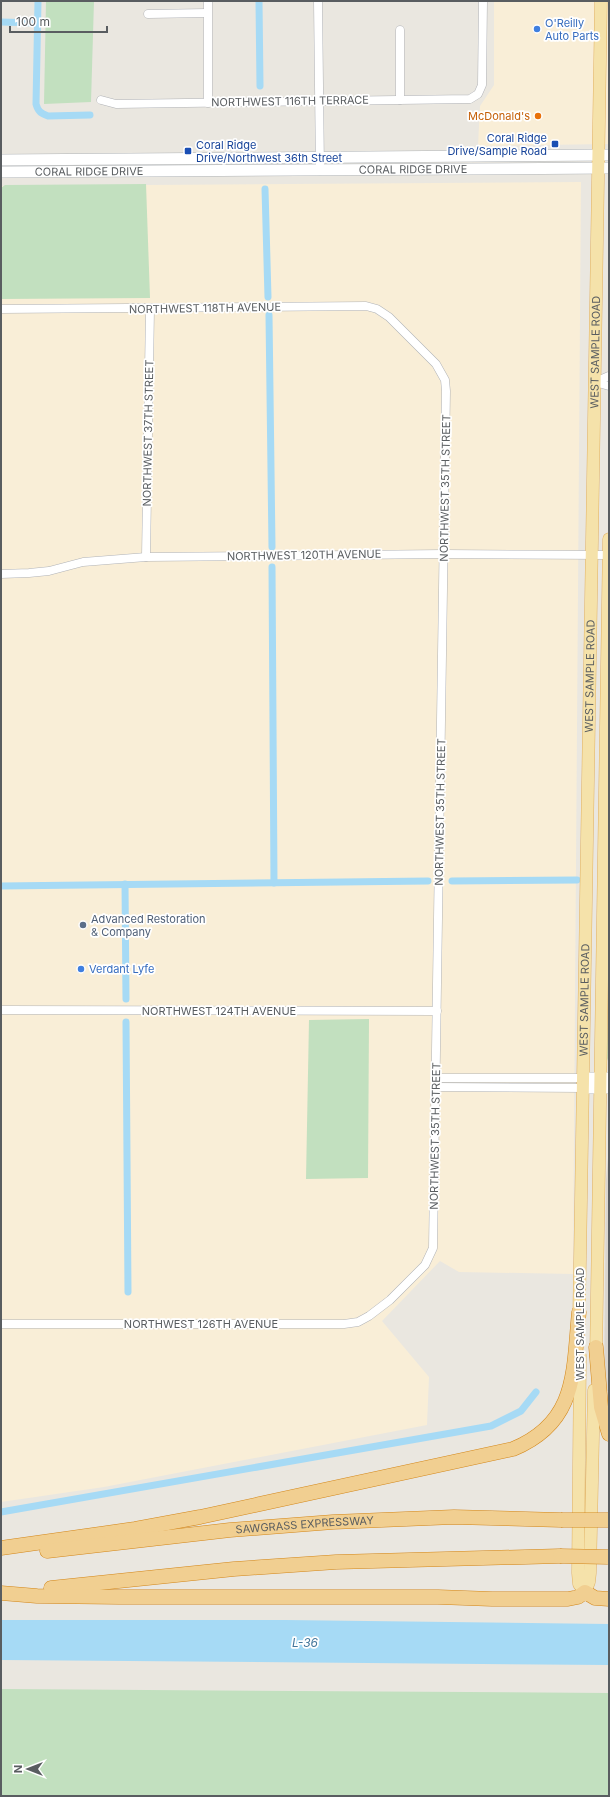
<svg xmlns="http://www.w3.org/2000/svg" width="610" height="1797" font-family="Inter,sans-serif">
<style>
.commercial{fill:#f9eed7}
.education{fill:#dad6cf}
.green{fill:#c2e0bf}
.water{fill:#a6daf5}
.lines{fill:none;stroke-linecap:round;stroke-linejoin:round}
.canal{stroke:#a6daf5;stroke-width:7}
.street-casing{stroke:#b1b3b7;stroke-width:9}
.secondary-casing{stroke:#b0b4b7;stroke-width:12}
.primary-casing{stroke:#e1b163;stroke-width:13}
.highway-casing{stroke:#d38618;stroke-width:15}
.street{stroke:#fff;stroke-width:8}
.secondary{stroke:#fff;stroke-width:11}
.primary{stroke:#f5e2aa;stroke-width:12}
.highway{stroke:#f1cf91;stroke-width:14}
.highway-bridge-casing{stroke:#d38618;stroke-width:15;stroke-linecap:butt}
.highway-bridge{stroke:#f1cf91;stroke-width:14}
.shop-dot{fill:#3f7fe0;stroke:#fff;stroke-width:1.5}
.food-dot{fill:#e8710a;stroke:#fff;stroke-width:1.5}
.transit-dot{fill:#1a4fb4;stroke:#fff;stroke-width:1.5}
.service-dot{fill:#5c6f8a;stroke:#fff;stroke-width:1.5}
.labels{text-anchor:middle;stroke-width:3.5;stroke-linejoin:round;paint-order:stroke}
.shop-label{font-size:11px;fill:#366cbe;stroke:#fff;text-anchor:start}
.street-label{font-size:11px;fill:#595d60;stroke:#fff}
.food-label{font-size:11px;fill:#c56008;stroke:#fff;text-anchor:end}
.transit-label{font-size:11px;fill:#164399;stroke:#fff;text-anchor:end}
.service-label{font-size:11px;fill:#4e5e75;stroke:#fff;text-anchor:start}
.water-label{font-size:12px;font-style:italic;fill:#44779c;stroke:#fff}
</style>
<rect width="100%" height="100%" fill="#eae7e0"/>
<g class="commercial">
<path d="M494 1H609V144L478 146 480 106 494 85Z"/>
<path d="M581 182 573 1274 459 1272 440 1261 382 1321 429 1377 427 1425 104 1487 1 1502V186Z"/>
</g>
<path class="education" d="M609 1147V1391H604L606 1180Z"/>
<g class="green">
<path d="M46 1H94L91 102 44 104Z"/>
<path d="M146 184 150 298 1 299V188L5 185Z"/>
<path d="M609 919V1064L607 1058Z"/>
<path d="M369 1019 368 1178 306 1179 309 1020Z"/>
<path d="M1 1689 609 1693V1796H1Z"/>
</g>
<path class="water" d="M1 1620H286L609 1624V1665L1 1660Z"/>
<g class="lines">
<g class="canal">
<path d="M38 1 36 104C38 111 40 113 48 116L90 115"/>
<path d="M259 1 260 86"/>
<path d="M1 22 38 23"/>
<path d="M265 189 268 297"/>
<path d="M269 315 272 547"/>
<path d="M272 567 274 883"/>
<path d="M452 881 577 880"/>
<path d="M125 884 126 999"/>
<path d="M1 886 428 881"/>
<path d="M126 1022 128 1292"/>
<path d="M1 1512 491 1426 521 1411 536 1392"/>
</g>
<defs>
<g id="street">
<path d="M208 1V103"/>
<path d="M318 1 320 171"/>
<path d="M148 14 207 13"/>
<path d="M400 30V100"/>
<path d="M101 100 116 104 470 99 478 94 482 85 483 1"/>
<path d="M1 309 366 306 377 309 389 317 436 364 445 380 446 391 433 1248 425 1265 390 1300 369 1316 358 1322 344 1324H1"/>
<path d="M595 382 609 376"/>
<path d="M595 382 609 386"/>
<path d="M146 557 150 309"/>
<path d="M1 574 29 573 49 571 83 562 146 557 444 554 609 555"/>
<path d="M1 1010 437 1011"/>
<path d="M436 1078H584"/>
<path d="M436 1087 583 1088"/>
</g>
<g id="secondary">
<path d="M1 160 609 155"/>
<path id="s1" d="M1 172 609 168"/>
<path d="M584 1078H609"/>
<path d="M583 1088H609"/>
</g>
<g id="primary">
<path id="s2" d="M579 1320 601 1"/>
<path d="M580 1356 578 1573 579 1584 585 1592 589 1582 590 1573 594 1390"/>
<path d="M596 1356 609 539"/>
</g>
<g id="highway">
<path d="M596 1347 601 1407 609 1434"/>
<path d="M1 1548 135 1529 200 1517 513 1449C578 1422 573 1371 579 1312"/>
<path id="s3" d="M47 1551 230 1530 333 1522 454 1517 561 1520"/>
<path d="M51 1588 234 1569 336 1562 560 1556"/>
<path d="M1 1593 37 1596 119 1597H438L492 1599H568L578 1597 585 1592 595 1598 609 1599"/>
</g>
</defs>
<use href="#street" class="street-casing"/>
<use href="#secondary" class="secondary-casing"/>
<use href="#primary" class="primary-casing"/>
<use href="#highway" class="highway-casing"/>
<use href="#street" class="street"/>
<use href="#secondary" class="secondary"/>
<use href="#primary" class="primary"/>
<use href="#highway" class="highway"/>
<defs>
<g id="highway-bridge">
<path d="M561 1520H608"/>
<path d="M560 1556 608 1557"/>
</g>
</defs>
<use href="#highway-bridge" class="highway-bridge-casing"/>
<use href="#highway-bridge" class="highway-bridge"/>
</g>
<g class="shop-dot">
<circle cx="537" cy="29" r="4"/>
<circle cx="81" cy="969" r="4"/>
</g>
<circle class="food-dot" cx="538" cy="116" r="4"/>
<g class="transit-dot">
<rect x="551" y="140" width="8" height="8" rx="2"/>
<rect x="184" y="147" width="8" height="8" rx="2"/>
</g>
<circle class="service-dot" cx="83" cy="925" r="4"/>
<g class="labels">
<g class="shop-label">
<text x="545" y="27">O'Reilly<tspan x="545" dy="13">Auto Parts</tspan></text>
<text x="89" y="973">Verdant Lyfe</text>
</g>
<g class="street-label">
<text transform="translate(290 101) rotate(-1)" y="4">NORTHWEST 116TH TERRACE</text>
<text dy="4" stroke="none"><textPath href="#s1" startOffset="412">CORAL RIDGE DRIVE</textPath></text>
<text dy="4" stroke="none"><textPath href="#s1" startOffset="88">CORAL RIDGE DRIVE</textPath></text>
<text transform="translate(205 308) rotate(-1)" y="4">NORTHWEST 118TH AVENUE</text>
<text dy="4" stroke="none"><textPath href="#s2" startOffset="968">WEST SAMPLE ROAD</textPath></text>
<text transform="translate(148 433) rotate(-89)" y="4">NORTHWEST 37TH STREET</text>
<text transform="translate(445 488) rotate(-89)" y="4">NORTHWEST 35TH STREET</text>
<text transform="translate(304 555) rotate(-1)" y="4">NORTHWEST 120TH AVENUE</text>
<text dy="4" stroke="none"><textPath href="#s2" startOffset="644">WEST SAMPLE ROAD</textPath></text>
<text transform="translate(440 812) rotate(-89)" y="4">NORTHWEST 35TH STREET</text>
<text dy="4" stroke="none"><textPath href="#s2" startOffset="320">WEST SAMPLE ROAD</textPath></text>
<text x="219" y="1015">NORTHWEST 124TH AVENUE</text>
<text transform="translate(435 1136) rotate(-89)" y="4">NORTHWEST 35TH STREET</text>
<text x="201" y="1328">NORTHWEST 126TH AVENUE</text>
<text transform="translate(580 1324) rotate(-90)" y="4">WEST SAMPLE ROAD</text>
<text dy="4" stroke="none"><textPath href="#s3" startOffset="259">SAWGRASS EXPRESSWAY</textPath></text>
</g>
<g class="food-label">
<text x="530" y="120">McDonald's</text>
</g>
<g class="transit-label">
<text x="547" y="142">Coral Ridge<tspan x="547" dy="13">Drive/Sample Road</tspan></text>
<text x="196" y="149" text-anchor="start">Coral Ridge<tspan x="196" dy="13">Drive/Northwest 36th Street</tspan></text>
</g>
<g class="service-label">
<text x="91" y="923">Advanced Restoration<tspan x="91" dy="13">&amp; Company</tspan></text>
</g>
<g class="water-label">
<text x="305" y="1647">L-36</text>
</g>
</g>
<rect width="610" height="1797" fill="none" stroke="#595d60" stroke-width="4"/>
<g transform="translate(28 1769) rotate(270)" stroke="#ffffff" stroke-width="3" paint-order="stroke">
<path d="M0-3L7 15L0 10L-7 15Z" fill="#595d60"/>
<text y="-6" font-size="11" font-weight="bold" text-anchor="middle" fill="#595d60">N</text>
</g>
<path d="M10 26v6h97v-6" fill="none" stroke="#595d60" stroke-width="2"/>
<text x="16" y="26" font-size="12" fill="#595d60" stroke="#ffffff" stroke-width="3" paint-order="stroke">100 m</text>
</svg>
